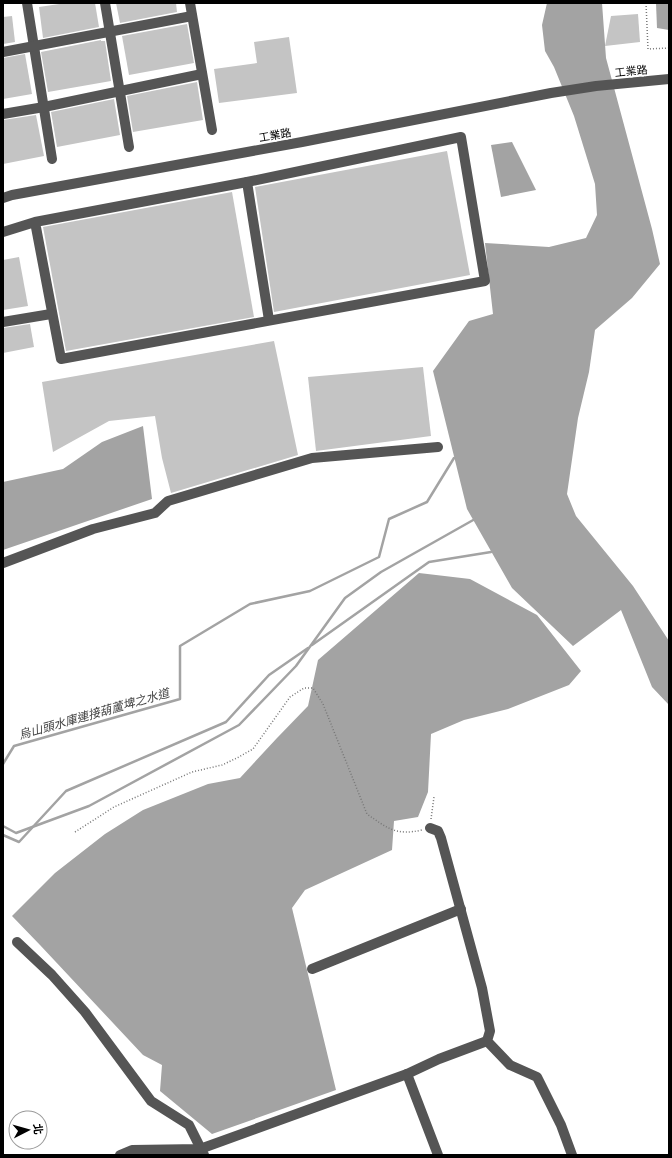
<svg xmlns="http://www.w3.org/2000/svg" width="672" height="1158" font-family="Mulish,'Noto Sans TC',sans-serif">
<style>
.water{fill:#a3a3a3}
.lines{fill:none;stroke-linecap:round;stroke-linejoin:round}
.stream{stroke:#a3a3a3;stroke-width:2.5}
.building{fill:#c4c4c4}
.path{stroke:#777;stroke-width:1.5;stroke-dasharray:1 2;stroke-linecap:butt}
.minor{stroke:#555;stroke-width:10}
.labels{text-anchor:middle;stroke-width:3.5;stroke-linejoin:round;paint-order:stroke}
.street-label{font-size:11px;fill:#000;stroke:#fff}
.water-label{font-size:12px;font-style:italic;fill:#444;stroke:#fff}
</style>
<rect width="100%" height="100%" fill="#fff"/>
<g class="water">
<path d="M547 3H602L606 58 652 229 660 264 632 298 595 330 589 372 578 418 567 494 576 516 633 586 669 641V705L652 687 621 610 573 646 512 588 467 509 433 371 469 321 493 314 485 243 549 247 586 238 597 215 595 184 574 116 554 67 545 51 542 25Z"/>
<path d="M656 3H669V30L657 28Z"/>
<path d="M512 142 536 190 501 197 491 145Z"/>
<path d="M143 426 152 499 3 550V482L63 469 102 442Z"/>
<path d="M419 573 470 579 537 615 581 671 569 685 508 709 464 720 431 734 428 792 418 817 394 821 392 850 305 890 292 908 336 1090 212 1134 160 1091 162 1065 143 1055 40 945 12 916 55 873 105 834 143 810 208 784 240 778 277 738 308 706 318 660Z"/>
</g>
<g class="lines">
<g class="stream">
<path d="M312 645 429 562 491 552"/>
<path d="M3 764 14 746 180 699V646L250 604 310 591 379 557 389 519 427 502 454 458"/>
<path d="M3 826 16 833 89 806 239 725 296 666 345 598 381 572 475 519"/>
<path d="M3 835 19 842 66 791 226 722 269 675 308 648"/>
</g>
</g>
<g class="building">
<path d="M66 3H95L99 27 43 38 39 7Z"/>
<path d="M116 3H176L177 12 120 23Z"/>
<path d="M638 14 640 42 605 46 611 16Z"/>
<path d="M12 16 15 42 3 44V17Z"/>
<path d="M187 24 194 63 129 75 122 36Z"/>
<path d="M289 37 297 93 219 103 214 69 257 63 254 42Z"/>
<path d="M101 40V41H105L111 81 48 92 41 52Z"/>
<path d="M25 54 32 94 3 99V58Z"/>
<path d="M197 82 203 120 133 132 127 96Z"/>
<path d="M114 99 120 135 57 147 51 112Z"/>
<path d="M36 115 44 156 3 164V120Z"/>
<path d="M447 151 470 275 274 312 255 187Z"/>
<path d="M232 192 254 317 66 351 43 227Z"/>
<path d="M19 257 28 306 3 310V260Z"/>
<path d="M30 324 34 347 3 353V328Z"/>
<path d="M274 341 298 455 171 493 162 458 155 416 109 421 53 452 42 382Z"/>
<path d="M423 367 431 436 316 451 308 377Z"/>
</g>
<g class="lines">
<g class="path">
<path d="M646 3 648 49 669 48"/>
<path d="M431 819 434 797"/>
<path d="M75 832 114 807 192 772 222 765 237 758 253 749 290 697 304 688H313L323 704 367 814C387 828 396 836 422 830"/>
</g>
<g class="minor">
<path d="M27 3 52 159"/>
<path d="M105 3 129 147"/>
<path d="M190 3 212 130"/>
<path d="M3 52 192 16"/>
<path d="M3 114 44 107 202 74"/>
<path d="M247 182 269 320"/>
<path d="M3 198 12 195 302 142 551 93 596 86 669 79"/>
<path d="M3 232 35 222 247 182 461 137 485 281 61 359 35 222"/>
<path d="M3 322 51 314"/>
<path d="M3 563 93 529 155 513 168 501 312 458 438 447"/>
<path d="M430 828 438 831 441 838 482 988 490 1031 487 1041 510 1065 537 1077 561 1125 572 1155"/>
<path d="M17 942 52 975 85 1012 151 1101 189 1125 204 1155"/>
<path d="M312 969 461 909"/>
<path d="M407 1074 438 1155"/>
<path d="M120 1155 132 1150 200 1149 407 1074 439 1059 487 1041"/>
</g>
</g>
<g class="labels">
<g class="street-label">
<text transform="translate(631 71) rotate(-6)" y="4">工業路</text>
<text transform="translate(275 135) rotate(-10)" y="4">工業路</text>
</g>
<g class="water-label">
<text transform="translate(94 714) rotate(-16)" y="4">烏山頭水庫連接葫蘆埤之水道</text>
</g>
</g>
<rect width="672" height="1158" fill="none" stroke="#000000" stroke-width="8"/>
<g transform="translate(28 1130) rotate(84)"><circle r="19" fill="#ffffff" stroke="#999999"/>
<path d="M0-3L7 15L0 10L-7 15Z" fill="#000000"/>
<text y="-6" font-size="11" font-weight="bold" text-anchor="middle" fill="#000000">北</text>
</g>
</svg>
